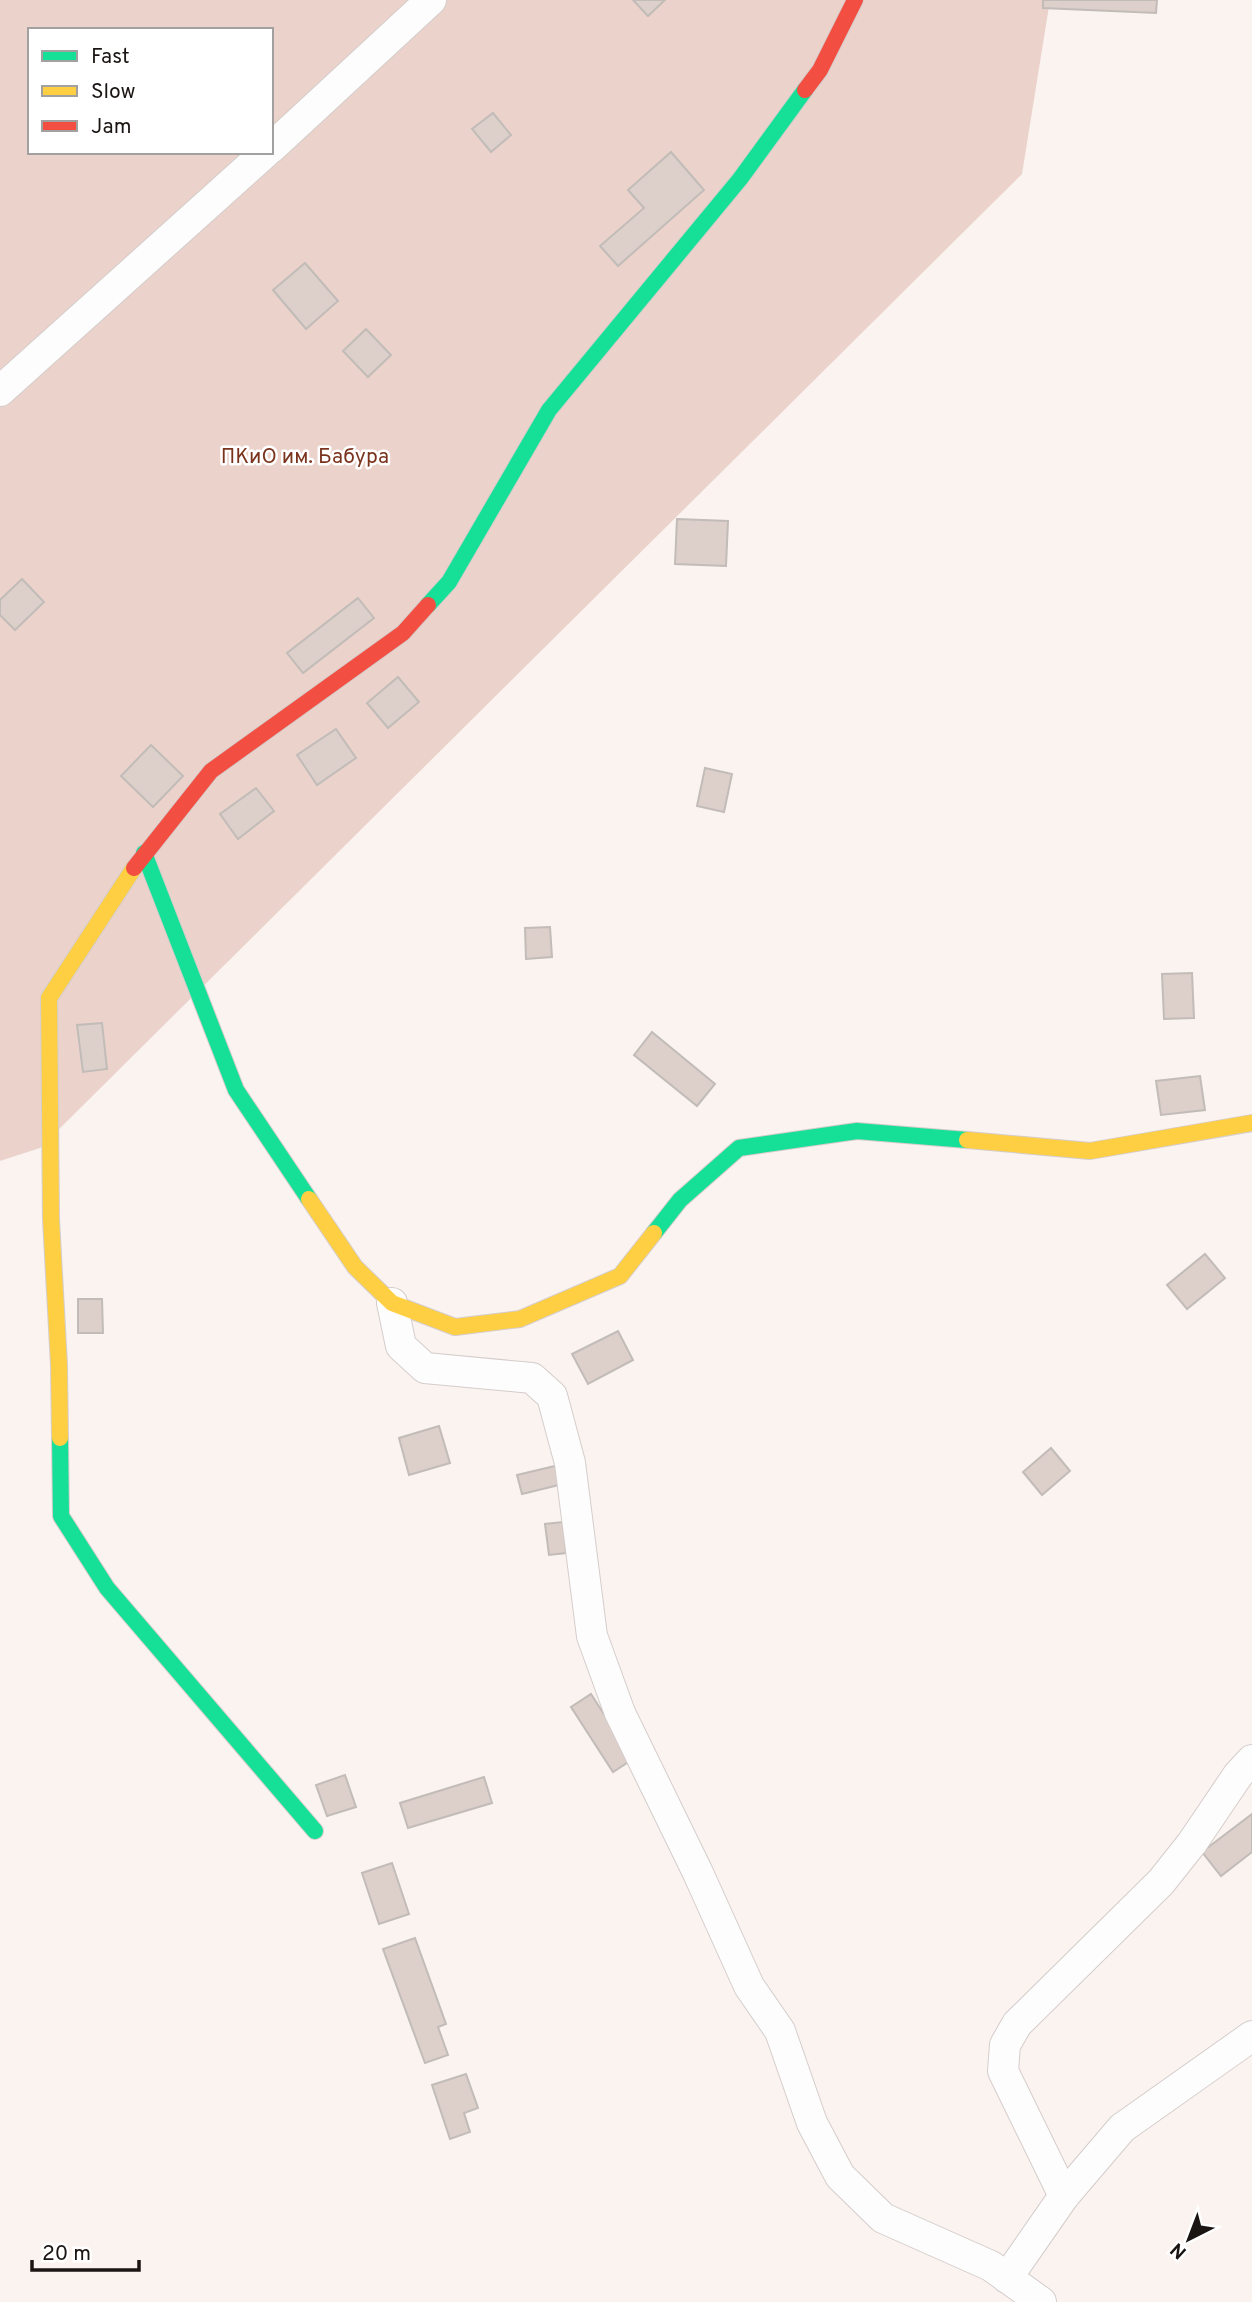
<svg xmlns="http://www.w3.org/2000/svg" width="1252" height="2302" font-family="Overpass,sans-serif">
<style>
.green{fill:#ebd3cb;fill-rule:evenodd}
.building{fill:#ddcfca;stroke:#c2bcb9;stroke-width:2}
.lines{fill:none;stroke-linecap:round;stroke-linejoin:round}
.street-casing{stroke:#d4cdcb;stroke-width:32}
.fast-casing{stroke:#d4cdcb;stroke-width:18}
.slow-casing{stroke:#d4cdcb;stroke-width:18}
.jam-casing{stroke:#d4cdcb;stroke-width:18}
.street{stroke:#fefdfd;stroke-width:30}
.fast{stroke:#16e098;stroke-width:16}
.slow{stroke:#ffcf43;stroke-width:16}
.jam{stroke:#f24e42;stroke-width:16}
.labels{text-anchor:middle;stroke-width:5;stroke-linejoin:round;paint-order:stroke}
.park-label{font-size:21px;fill:#7a341d;stroke:#fff}
</style>
<rect width="100%" height="100%" fill="#faf3f0"/>
<path class="green" d="M0 0H1050L1022 174 40 1148 0 1161ZM30 30H271V152H30Z"/>
<g class="building">
<path d="M633 0H665L648 16Z"/>
<path d="M1043 0H1157L1156 13 1043 8Z"/>
<path d="M493 113 511 135 491 152 472 129Z"/>
<path d="M671 152 704 190 618 266 600 246 644 208 628 190Z"/>
<path d="M305 263 338 301 306 329 273 290Z"/>
<path d="M366 329 391 355 368 377 343 351Z"/>
<path d="M677 519 728 521 726 566 675 564Z"/>
<path d="M22 579 44 602 15 630 0 615V600Z"/>
<path d="M358 598 374 618 303 673 287 653Z"/>
<path d="M398 677 419 702 388 728 367 703Z"/>
<path d="M336 729 356 758 317 785 297 755Z"/>
<path d="M151 745 183 776 153 807 121 776Z"/>
<path d="M705 768 732 774 724 812 697 806Z"/>
<path d="M256 788 274 811 238 839 220 814Z"/>
<path d="M550 927 552 957 526 959 525 928Z"/>
<path d="M1192 973 1194 1018 1164 1019 1162 974Z"/>
<path d="M102 1023 107 1069 83 1072 77 1025Z"/>
<path d="M652 1032 715 1084 697 1106 634 1055Z"/>
<path d="M1200 1076 1205 1110 1161 1115 1156 1081Z"/>
<path d="M1205 1254 1225 1278 1187 1309 1167 1285Z"/>
<path d="M78 1299H102L103 1333H78Z"/>
<path d="M618 1331 633 1360 588 1384 572 1354Z"/>
<path d="M439 1426 450 1463 409 1475 399 1438Z"/>
<path d="M1051 1448 1070 1471 1042 1495 1023 1472Z"/>
<path d="M559 1465 563 1484 522 1494 517 1475Z"/>
<path d="M563 1522 566 1553 549 1555 545 1524Z"/>
<path d="M591 1694 633 1759 613 1772 571 1707Z"/>
<path d="M345 1775 356 1807 327 1816 316 1785Z"/>
<path d="M484 1777 492 1803 408 1828 400 1803Z"/>
<path d="M1252 1814V1852L1221 1876 1202 1852Z"/>
<path d="M392 1863 409 1914 379 1924 362 1873Z"/>
<path d="M415 1938 446 2024 438 2027 448 2055 425 2063 383 1949Z"/>
<path d="M466 2074 478 2108 464 2113 470 2132 450 2139 432 2085Z"/>
</g>
<g class="lines">
<defs>
<g id="street">
<path d="M271 148 431 0"/>
<path d="M0 391 266 152"/>
<path d="M392 1303 401 1346 425 1368 532 1378 552 1396 570 1463 592 1636 620 1713 698 1873 749 1986 780 2031 812 2123 840 2176 883 2218 991 2266 1041 2302"/>
<path d="M1064 2196 1003 2071 1005 2045 1017 2024 1161 1882 1192 1843 1238 1775 1252 1760"/>
<path d="M1007 2278 1064 2196 1122 2128 1252 2036"/>
</g>
<g id="fast">
<path d="M428 605 449 582 549 410 740 179 805 90"/>
<path d="M144 853 236 1090 309 1199"/>
<path d="M654 1233 680 1200 739 1148 857 1131 967 1140"/>
<path d="M60 1438 61 1516 107 1588 315 1831"/>
</g>
<g id="slow">
<path d="M967 1140 1090 1151 1252 1123"/>
<path d="M309 1199 355 1267 392 1303 455 1327 520 1319 620 1276 654 1233"/>
<path d="M60 1438 59 1365 51 1219 49 998 134 868"/>
</g>
<g id="jam">
<path d="M805 90 820 70 855 0"/>
<path d="M134 868 211 771 403 633 428 605"/>
</g>
</defs>
<use href="#street" class="street-casing"/>
<use href="#fast" class="fast-casing"/>
<use href="#slow" class="slow-casing"/>
<use href="#jam" class="jam-casing"/>
<use href="#street" class="street"/>
<use href="#fast" class="fast"/>
<use href="#slow" class="slow"/>
<use href="#jam" class="jam"/>
</g>
<g class="labels">
<g class="park-label">
<text x="305" y="463">ПКиО им. Бабура</text>
</g>
</g>
<rect x="28" y="28" width="245" height="126" fill="#ffffff" stroke="#a3a1a0" stroke-width="2"/>
<rect x="42" y="51" width="35" height="10" fill="#16e098" stroke="#a3a1a0" stroke-width="2"/>
<text x="91" y="63" font-size="21" fill="#1a1412">Fast</text>
<rect x="42" y="86" width="35" height="10" fill="#ffcf43" stroke="#a3a1a0" stroke-width="2"/>
<text x="91" y="98" font-size="21" fill="#1a1412">Slow</text>
<rect x="42" y="121" width="35" height="10" fill="#f24e42" stroke="#a3a1a0" stroke-width="2"/>
<text x="91" y="133" font-size="21" fill="#1a1412">Jam</text>
<g transform="translate(1189 2239) rotate(222)" stroke="#ffffff" stroke-width="5" paint-order="stroke">
<path d="M0-5L12 26L0 18L-12 26Z" fill="#1a1412"/>
<text y="-10" font-size="19" font-weight="bold" text-anchor="middle" fill="#1a1412">N</text>
</g>
<path d="M32 2260v10h107v-10" fill="none" stroke="#1a1412" stroke-width="3.5"/>
<text x="42" y="2260" font-size="21" fill="#1a1412" stroke="#ffffff" stroke-width="5" paint-order="stroke">20 m</text>
</svg>
